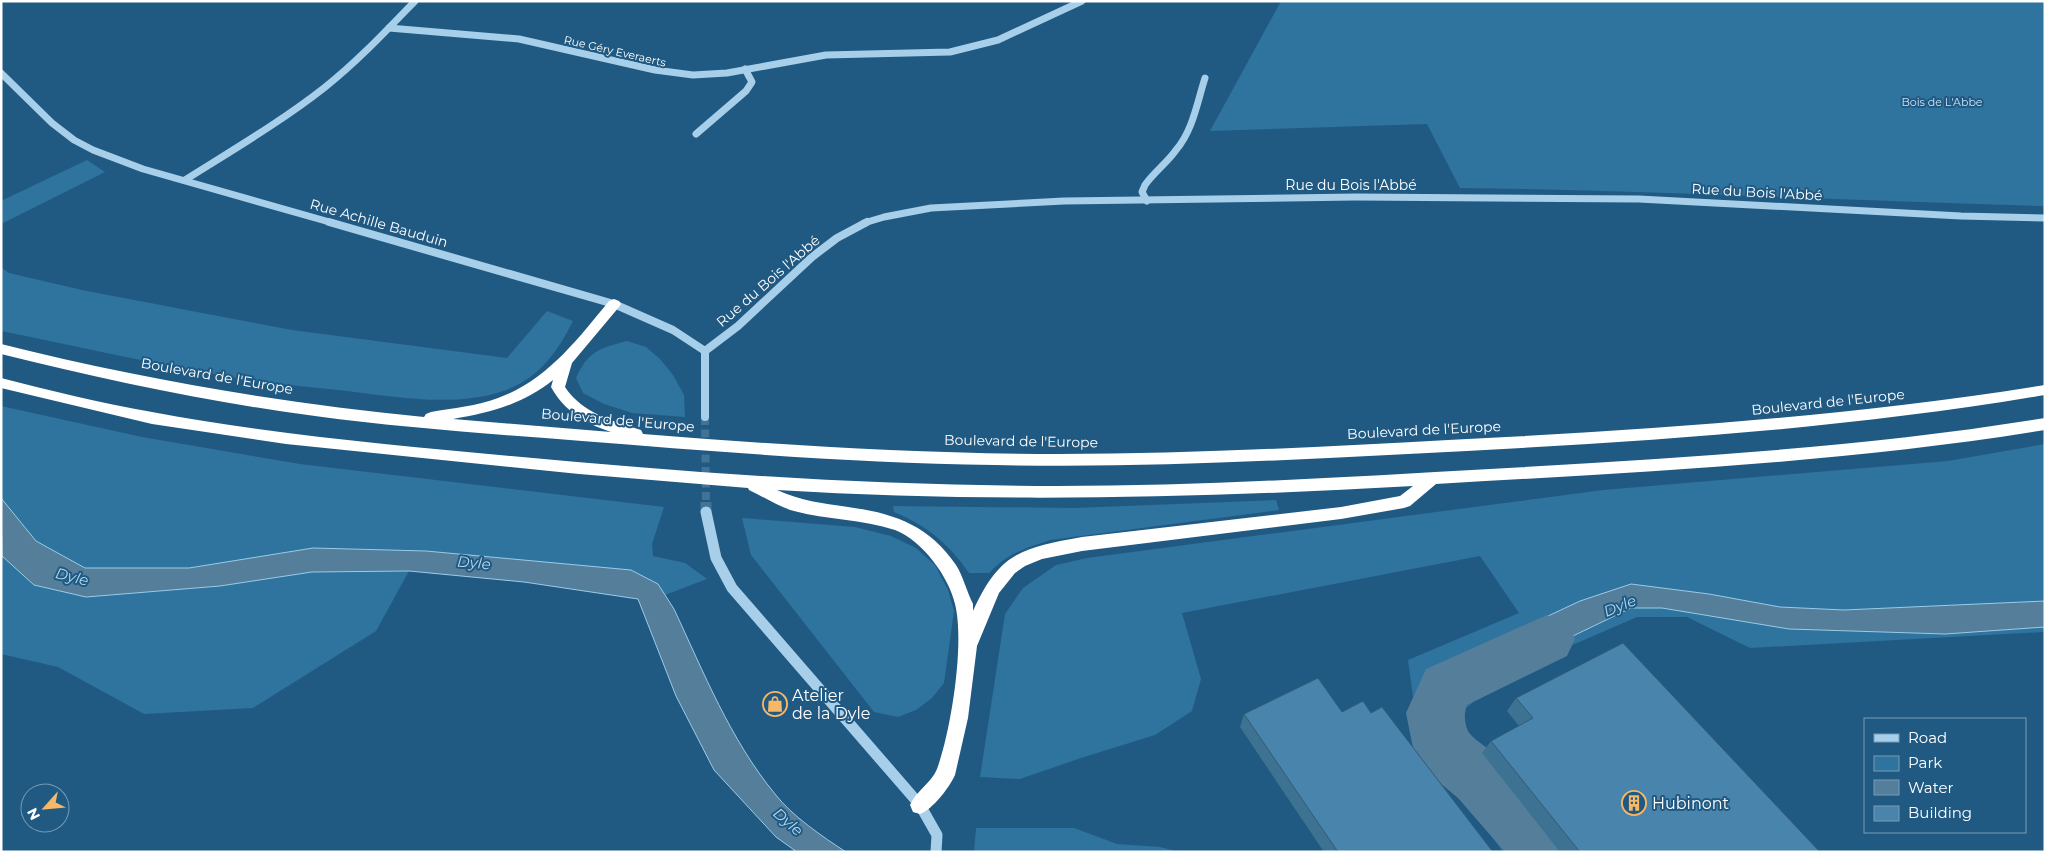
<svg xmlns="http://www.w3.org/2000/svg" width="2046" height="853" font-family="Montserrat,sans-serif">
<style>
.green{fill:#2f739f}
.water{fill:#547e9a;stroke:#9accea}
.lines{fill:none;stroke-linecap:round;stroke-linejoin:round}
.river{fill:#547e9a;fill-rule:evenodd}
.minor-tunnel-far1{stroke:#417396;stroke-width:8;stroke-dasharray:8 4.5;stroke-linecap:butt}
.minor-tunnel{stroke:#417396;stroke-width:11;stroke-dasharray:11 5;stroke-linecap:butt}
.minor-far2{stroke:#a7cfe9;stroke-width:7}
.minor-far1{stroke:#a7cfe9;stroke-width:8}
.minor{stroke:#a7cfe9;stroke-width:11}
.highway{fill:#fff;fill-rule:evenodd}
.wall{fill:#3e7293}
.building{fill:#4884ab;stroke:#325c78}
.labels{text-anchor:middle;stroke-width:4;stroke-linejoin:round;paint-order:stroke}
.far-street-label{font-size:11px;fill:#fff;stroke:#205a83}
.far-park-label{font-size:11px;fill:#cbe5f7;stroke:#205a83}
.street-label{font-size:14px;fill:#fff;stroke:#205a83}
.water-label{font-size:15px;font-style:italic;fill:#b2d8f0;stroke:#205a83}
.near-poi-label{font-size:16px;fill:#fff;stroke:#205a83;text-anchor:start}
</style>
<rect width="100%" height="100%" fill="#205a83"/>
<g class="green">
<path d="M1281 1H2045V206C1850 201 1655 190 1460 188L1427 124 1210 131Z"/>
<path d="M87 160 105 172 1 224V201Z"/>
<path d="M1 267 9 273 82 290 292 330 507 358 547 311 573 321C557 353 537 381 500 392 454 407 395 397 347 391 311 387 274 384 238 378 159 365 80 347 1 331Z"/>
<path d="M627 341 646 347 660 359 673 375 684 395 685 417 632 413 604 404 583 393 576 378C588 351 600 348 627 341Z"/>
<path d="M1 406 142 437 300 464 664 507 652 544 653 556 685 563 707 579 665 595 658 584 426 551 313 548 189 568H85L36 541 1 498Z"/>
<path d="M2045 444V601L1844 610 1780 607 1709 594 1631 584 1580 601 1482 647 1491 676 1631 608H1662L1789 629 1945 634 2045 627V632L1750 648 1687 617H1637L1508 673 1459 714 1457 725 1463 743 1549 852H1503L1418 733 1408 660 1519 613 1480 556 1182 613 1201 679 1192 711 1155 735 1081 758 1020 779 980 777 1005 614 1023 588 1056 565 1087 558 1603 490 1948 461Z"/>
<path d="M1276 500 1279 510 1050 540C1024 549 1008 553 989 573H969C949 544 926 525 894 512L893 506 1074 508Z"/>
<path d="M742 518 855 527 891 536 916 548 935 565 948 590 954 611 944 683 932 698 916 710 898 717 874 712 751 555Z"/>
<path d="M1 555 86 597 220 586 312 572 409 571 376 631 253 708 144 714 58 667 1 654Z"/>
<path d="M976 828H1074L1117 844 1160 847 1180 852H974Z"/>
</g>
<g class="water">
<path d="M1 498 36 541 85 568H189L313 548 426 551 631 570 658 584 674 609C704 673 730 739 775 794 792 816 823 837 846 852H797L776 837 714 770 676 696 638 599 524 582 409 571 312 572 220 586 86 597 34 585 2 556Z"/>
<path d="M1631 584 1709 594 1780 607 1844 610 2045 601V627L1945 634 1789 629 1662 608H1631L1490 676 1482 647 1580 601Z"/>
</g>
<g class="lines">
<path class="river" d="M1547 615 1567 622 1575 639 1567 656 1467 705C1464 713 1464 722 1468 731 1472 739 1493 751 1501 758 1532 786 1556 812 1572 852H1505L1458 798 1422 768 1413 748 1406 713 1426 669Z"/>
<path class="minor-tunnel-far1" d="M705 417 706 503"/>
<path class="minor-tunnel" d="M706 502V512"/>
<g class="minor-far2">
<path d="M389 28 519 39 655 70 693 75 727 73 826 55 950 52 998 40 1082 1"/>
<path d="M1 73 52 123 74 140 93 150 143 169 333 223"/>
<path d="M696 134 746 91 752 82 745 69"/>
<path d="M185 180C231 151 282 121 324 88 357 62 386 31 415 1"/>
<path d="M1147 201 1142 192 1145 185C1154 172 1167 163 1176 150 1193 130 1197 103 1205 78"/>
<path d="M864 223 884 217 931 208 1064 201 1356 197 1639 199 1961 216 2045 218"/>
</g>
<g class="minor-far1">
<path d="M329 222 614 304 673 330 705 351V417"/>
<path d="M705 351 738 326 812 257 837 238 867 222"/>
</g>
<path class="minor" d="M706 512 716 558 732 588 920 805 937 835 936 852"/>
<g class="highway">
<path d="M614 299 619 301 621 304 619 307 572 363 565 387C582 413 613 421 641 430L643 434C782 445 921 454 1059 454 1189 454 1318 447 1448 440 1648 430 1847 417 2045 385V395C1834 431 1621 443 1408 454 1270 461 1133 468 995 465 857 463 720 452 582 441 493 434 404 428 315 416 209 402 105 380 1 354V344C141 379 281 403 424 417L426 414 431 412C453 408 477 406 498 398 546 381 578 339 609 301ZM553 380 551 387C565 412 585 423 611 432L453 419C490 413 523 404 553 380Z"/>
<path d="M1 378C51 391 101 403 152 412 271 434 391 445 511 456 692 473 874 486 1057 486 1201 486 1346 477 1490 469 1676 458 1861 448 2045 418V430C1843 463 1640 472 1436 484L1410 506 1404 508 1341 519 1082 551 1042 559 1025 566 1015 573 999 593 977 646 968 718 955 775C949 788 933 809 920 814L913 812 910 805C916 791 932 782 937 769 951 731 965 643 955 604 949 577 922 540 895 530 862 519 827 520 794 511 779 507 764 497 749 490L748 488 579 474 286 444 152 424 1 388ZM1413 486 1400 496 1341 507 1082 537C1022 548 1000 552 973 611V604C967 592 963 576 956 565 929 525 893 513 848 507 821 503 802 501 777 490 989 503 1201 498 1413 486Z"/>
</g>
</g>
<g class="wall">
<path d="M1516 698 1820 852H1560L1482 753 1491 741 1519 726 1507 711Z"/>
<path d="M1342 712 1371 713 1493 852H1324L1240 727 1244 714Z"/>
</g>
<g class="building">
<path d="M1623 643 1820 852H1580L1491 741 1533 718 1516 698Z"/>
<path d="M1318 678 1342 712 1363 701 1371 713 1382 707 1493 852H1338L1244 714Z"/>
</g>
<defs>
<symbol id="shop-ring" viewBox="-11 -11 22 22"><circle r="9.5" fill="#205a83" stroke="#f6b767" stroke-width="1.5"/><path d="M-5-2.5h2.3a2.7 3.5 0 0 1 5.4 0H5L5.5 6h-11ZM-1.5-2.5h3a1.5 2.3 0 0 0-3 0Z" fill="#f6b767"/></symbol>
<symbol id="building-ring" viewBox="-11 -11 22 22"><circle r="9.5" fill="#205a83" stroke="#f6b767" stroke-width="1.5"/><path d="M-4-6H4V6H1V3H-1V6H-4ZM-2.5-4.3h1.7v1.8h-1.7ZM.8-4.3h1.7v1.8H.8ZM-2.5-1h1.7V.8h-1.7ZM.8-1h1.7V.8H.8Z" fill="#f6b767"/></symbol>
</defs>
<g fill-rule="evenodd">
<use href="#shop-ring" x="761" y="690" width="28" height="28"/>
<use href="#building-ring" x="1620" y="789" width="28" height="28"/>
</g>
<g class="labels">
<g class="far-street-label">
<text transform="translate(615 51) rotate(13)" y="4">Rue Géry Everaerts</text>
</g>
<g class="far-park-label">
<text x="1942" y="106">Bois de L'Abbe</text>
</g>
<g class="street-label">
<text x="1351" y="190">Rue du Bois l'Abbé</text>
<text transform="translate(1757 192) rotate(3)" y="5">Rue du Bois l'Abbé</text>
<text transform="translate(379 223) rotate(16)" y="5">Rue Achille Bauduin</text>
<text transform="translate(768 281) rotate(-41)" y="5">Rue du Bois l'Abbé</text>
<text transform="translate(217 376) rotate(10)" y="5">Boulevard de l'Europe</text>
<text transform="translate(1828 402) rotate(-6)" y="5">Boulevard de l'Europe</text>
<text transform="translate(618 420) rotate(5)" y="5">Boulevard de l'Europe</text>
<text transform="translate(1424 430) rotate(-3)" y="5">Boulevard de l'Europe</text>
<text transform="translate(1021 441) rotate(1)" y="5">Boulevard de l'Europe</text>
</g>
<g class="water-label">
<text transform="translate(474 563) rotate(5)" y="5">Dyle</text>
<text transform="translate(72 577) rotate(14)" y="5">Dyle</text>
<text transform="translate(1620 606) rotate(-22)" y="5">Dyle</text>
<text transform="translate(788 822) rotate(41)" y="5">Dyle</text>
</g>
<g class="near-poi-label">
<text x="792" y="701">Atelier<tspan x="792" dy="18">de la Dyle</tspan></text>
<text x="1652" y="809">Hubinont</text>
</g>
</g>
<rect width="2046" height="853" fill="none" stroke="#ffffff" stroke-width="5"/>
<rect x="1864" y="718" width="162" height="115" fill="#205a83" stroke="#799cb5"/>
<rect x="1874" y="734" width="25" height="8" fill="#a7cfe9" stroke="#799cb5"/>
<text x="1908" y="743" font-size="15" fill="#ffffff">Road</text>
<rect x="1874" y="756" width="25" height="15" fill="#2f739f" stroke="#799cb5"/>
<text x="1908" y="768" font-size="15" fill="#ffffff">Park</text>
<rect x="1874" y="780" width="25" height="15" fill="#547e9a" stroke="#799cb5"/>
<text x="1908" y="793" font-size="15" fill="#ffffff">Water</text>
<rect x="1874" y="806" width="25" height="15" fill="#4884ab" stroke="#799cb5"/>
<text x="1908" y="818" font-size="15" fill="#ffffff">Building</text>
<g transform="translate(45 808) rotate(243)"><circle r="24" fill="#205a83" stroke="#799cb5"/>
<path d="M0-4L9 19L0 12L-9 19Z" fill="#f6b767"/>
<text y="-8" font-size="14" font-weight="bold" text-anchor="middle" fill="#ffffff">N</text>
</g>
</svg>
